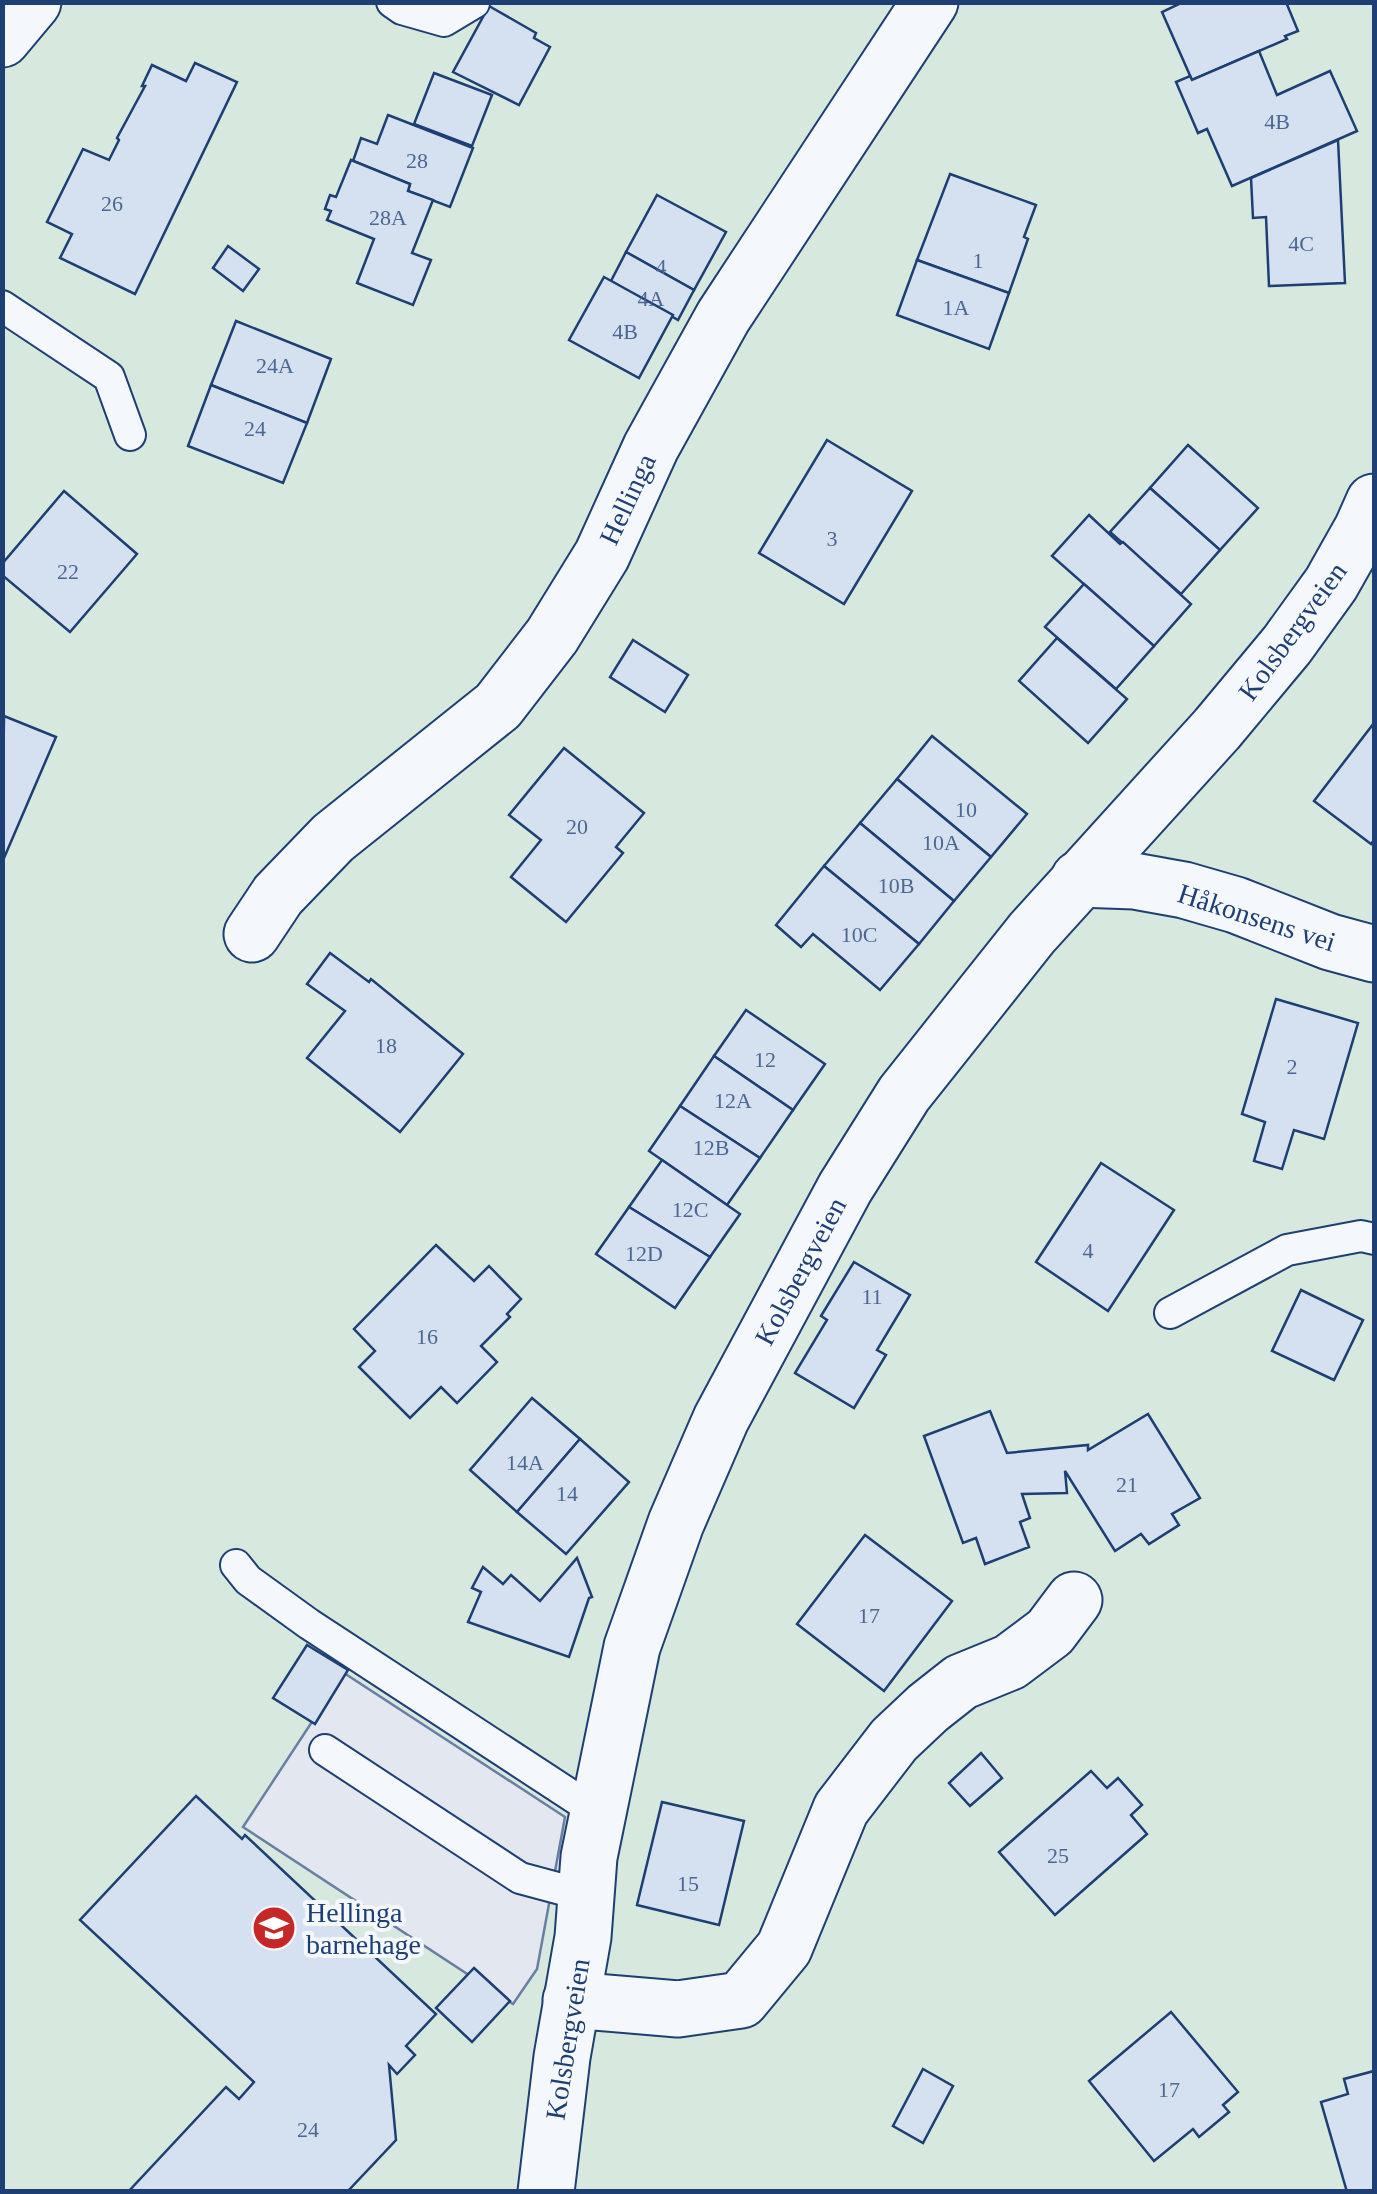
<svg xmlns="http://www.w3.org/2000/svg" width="1377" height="2194" font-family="Georgia,serif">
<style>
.green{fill:#d7e8df;stroke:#687fa3;stroke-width:2.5}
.parking{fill:#e3e8f0;stroke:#687fa3;stroke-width:2.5}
.building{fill:#d5e0f0;stroke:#1d3f73;stroke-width:2.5}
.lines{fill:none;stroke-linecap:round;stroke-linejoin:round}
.service-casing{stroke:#1d3f73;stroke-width:34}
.minor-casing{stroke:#1d3f73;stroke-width:59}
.service{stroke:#f4f7fb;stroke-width:30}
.minor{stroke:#f4f7fb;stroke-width:55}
.labels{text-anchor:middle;stroke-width:8;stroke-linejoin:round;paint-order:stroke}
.number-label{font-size:22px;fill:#4b6792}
.street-label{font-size:28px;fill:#1d3f73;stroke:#f4f7fb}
.poi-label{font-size:28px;fill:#1d3f73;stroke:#f4f7fb;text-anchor:start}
</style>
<rect width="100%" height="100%" fill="#f4f7fb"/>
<path class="green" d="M3 3H1374V2191L3 2192Z"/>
<path class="parking" d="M344 1673 565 1817 537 1969 513 2004 243 1827Z"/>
<g class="building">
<path d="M1183 2H1286L1298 31 1285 36 1287 39 1192 80 1162 12Z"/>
<path d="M489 6 536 33 534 38 550 47 519 105 453 72Z"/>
<path d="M1259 51 1277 95 1330 71 1357 131 1232 186 1207 129 1198 133 1176 82 1190 76 1192 80Z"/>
<path d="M195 63 237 82 135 294 60 258 72 234 47 222 83 149 109 160 119 140 117 138 145 86H142L152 65 186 81Z"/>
<path d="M434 73 492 95 472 146 414 124Z"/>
<path d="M388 115 473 148 450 207 408 191 410 184 353 161 361 138 377 144Z"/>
<path d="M1338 140 1345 283 1269 286 1266 217 1253 218 1251 178Z"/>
<path d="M351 160 410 184 408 191 433 200 412 253 431 260 413 305 357 283 374 239 327 220 331 211 325 209 330 195 336 197Z"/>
<path d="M950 174 1036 205 1024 237 1028 239 1009 293 917 260Z"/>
<path d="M657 195 726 232 694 290 626 252Z"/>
<path d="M228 246 259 269 243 291 213 268Z"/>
<path d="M626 252 694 290 678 320 611 281Z"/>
<path d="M917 260 1009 293 989 349 897 315Z"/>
<path d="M604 277 673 315 639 378 569 340Z"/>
<path d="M236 321 331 359 307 423 211 385Z"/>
<path d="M211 385 307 423 283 483 188 446Z"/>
<path d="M827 440 912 491 844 604 759 553Z"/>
<path d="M1188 445 1258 508 1220 550 1150 488Z"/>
<path d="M1150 488 1220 550 1181 594 1110 532Z"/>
<path d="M64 491 137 554 70 632 2 575V564Z"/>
<path d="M1089 515 1120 544 1123 542 1191 604 1154 646 1052 556Z"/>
<path d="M1084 584 1154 646 1116 689 1045 627Z"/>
<path d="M1057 638 1127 699 1088 743 1019 681Z"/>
<path d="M633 640 688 675 665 712 610 677Z"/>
<path d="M4 716 56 737 4 858 2 857Z"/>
<path d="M1374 723V840L1371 844 1314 801Z"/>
<path d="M932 736 1027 814 991 857 897 779Z"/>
<path d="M564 748 644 813 616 847 623 853 566 922 511 877 541 840 509 815Z"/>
<path d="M897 779 991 857 954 901 860 823Z"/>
<path d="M860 823 954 901 919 944 824 866Z"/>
<path d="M824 866 919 944 880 990 813 934 801 947 776 925Z"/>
<path d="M330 953 369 982 371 979 463 1054 400 1132 307 1058 345 1011 307 984Z"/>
<path d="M1276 999 1358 1023 1324 1139 1294 1130 1282 1169 1254 1161 1265 1122 1242 1114Z"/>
<path d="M746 1010 825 1064 793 1110 714 1056Z"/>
<path d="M714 1056 793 1110 760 1158 680 1106Z"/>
<path d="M680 1106 760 1158 727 1205 649 1151Z"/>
<path d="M662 1160 740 1214 710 1257 629 1207Z"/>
<path d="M1101 1163 1174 1210 1108 1311 1036 1262Z"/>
<path d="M629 1207 710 1257 675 1308 596 1254Z"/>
<path d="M436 1245 474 1281 489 1266 521 1299 507 1314 510 1317 481 1346 497 1362 457 1403 441 1387 410 1418 359 1367 375 1351 354 1329Z"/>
<path d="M854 1262 910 1295 877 1350 886 1355 854 1408 795 1373 827 1320 821 1316Z"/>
<path d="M1301 1290 1363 1320 1334 1380 1272 1351Z"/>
<path d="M532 1398 580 1439 517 1512 470 1470Z"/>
<path d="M990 1411 1007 1453 1088 1445V1450L1148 1414 1200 1498 1172 1514 1179 1525 1149 1544 1141 1534 1115 1551 1065 1471 1067 1493 1022 1494 1030 1518 1020 1522 1029 1547 985 1564 976 1538 963 1543 924 1436Z"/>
<path d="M580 1439 629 1482 566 1554 517 1512Z"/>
<path d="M865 1535 952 1601 884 1691 797 1624Z"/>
<path d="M577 1558 592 1597 589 1598 569 1657 468 1622 481 1592 472 1588 483 1567 503 1584 511 1575 540 1601Z"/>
<path d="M307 1645 348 1670 315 1724 273 1698Z"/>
<path d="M981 1753 1002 1778 970 1806 949 1783Z"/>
<path d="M1091 1771 1107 1788 1118 1778 1142 1805 1131 1815 1147 1834 1055 1915 999 1852Z"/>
<path d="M196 1796 242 1839 245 1835 436 2014 406 2046 415 2055 397 2074 389 2065 396 2140 347 2192H128L226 2087 239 2099 254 2082 80 1920Z"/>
<path d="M662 1802 744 1821 719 1925 637 1905Z"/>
<path d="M474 1968 510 2001 472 2042 436 2008Z"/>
<path d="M1171 2012 1238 2092 1223 2105 1229 2112 1199 2137 1193 2129 1154 2161 1089 2081Z"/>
<path d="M923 2069 953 2086 923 2143 893 2126Z"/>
<path d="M1374 2071V2192H1347L1321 2102 1348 2094 1344 2079Z"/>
</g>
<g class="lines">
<defs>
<g id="service">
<path d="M392 2 402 9 444 21 474 3"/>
<path d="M2 306 109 377 130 435"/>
<path d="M1170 1313 1287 1250 1361 1236 1374 1239"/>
<path d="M236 1565 248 1580 309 1624 598 1813"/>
<path d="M325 1750 520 1878 587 1896"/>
</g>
<g id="minor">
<path d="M2 39 33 2"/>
<path d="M1079 879 1134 881 1184 890 1236 905 1330 942 1374 954"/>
<path d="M252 934 278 895 333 838 498 706 552 636 602 555 651 447 723 317 930 2"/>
<path d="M571 2000 678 2009 741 2000 784 1948 841 1809 894 1740 928 1708 961 1682 1010 1662 1050 1632 1074 1600"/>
<path d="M546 2192 562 2057 583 1937 589 1857 632 1647 676 1523 721 1419 845 1188 904 1094 1032 933 1217 729 1287 645 1331 584 1362 529 1374 502"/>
</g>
</defs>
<use href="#service" class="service-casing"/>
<use href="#minor" class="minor-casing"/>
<use href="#service" class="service"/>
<use href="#minor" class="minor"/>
</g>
<defs>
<symbol id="school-disc" viewBox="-11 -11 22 22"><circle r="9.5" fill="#c62828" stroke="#f4f7fb"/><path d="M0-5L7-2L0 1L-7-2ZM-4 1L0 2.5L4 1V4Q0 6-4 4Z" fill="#fff"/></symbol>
</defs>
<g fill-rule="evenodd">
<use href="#school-disc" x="249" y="1903" width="50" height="50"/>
</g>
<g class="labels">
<g class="number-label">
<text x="1277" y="129">4B</text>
<text x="417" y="168">28</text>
<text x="112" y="211">26</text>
<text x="388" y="225">28A</text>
<text x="1301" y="251">4C</text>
<text x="978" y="268">1</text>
<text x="661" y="274">4</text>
<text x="651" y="306">4A</text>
<text x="956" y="315">1A</text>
<text x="625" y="339">4B</text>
<text x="275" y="373">24A</text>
<text x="255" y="436">24</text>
<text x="832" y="546">3</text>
<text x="68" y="579">22</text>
<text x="966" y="817">10</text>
<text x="577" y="834">20</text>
<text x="941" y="850">10A</text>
<text x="896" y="893">10B</text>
<text x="859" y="942">10C</text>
<text x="386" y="1053">18</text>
<text x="765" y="1067">12</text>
<text x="1292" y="1074">2</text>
<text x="733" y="1108">12A</text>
<text x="711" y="1155">12B</text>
<text x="690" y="1217">12C</text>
<text x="1088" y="1258">4</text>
<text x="644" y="1261">12D</text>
<text x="872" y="1304">11</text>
<text x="427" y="1344">16</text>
<text x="525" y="1470">14A</text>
<text x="1127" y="1492">21</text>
<text x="567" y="1501">14</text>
<text x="869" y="1623">17</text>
<text x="1058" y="1863">25</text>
<text x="688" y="1891">15</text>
<text x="1169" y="2097">17</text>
<text x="308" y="2137">24</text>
</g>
<g class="street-label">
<text transform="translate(627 499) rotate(-65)" y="10">Hellinga</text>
<text transform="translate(1292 631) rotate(-54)" y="10">Kolsbergveien</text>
<text transform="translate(1257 917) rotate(18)" y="10">Håkonsens vei</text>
<text transform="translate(800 1271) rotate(-62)" y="10">Kolsbergveien</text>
<text transform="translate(567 2039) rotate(-81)" y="10">Kolsbergveien</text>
</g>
<g class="poi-label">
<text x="306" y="1922">Hellinga<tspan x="306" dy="32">barnehage</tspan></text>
</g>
</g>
<rect width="1377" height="2194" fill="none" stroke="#1d3f73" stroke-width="10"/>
</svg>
